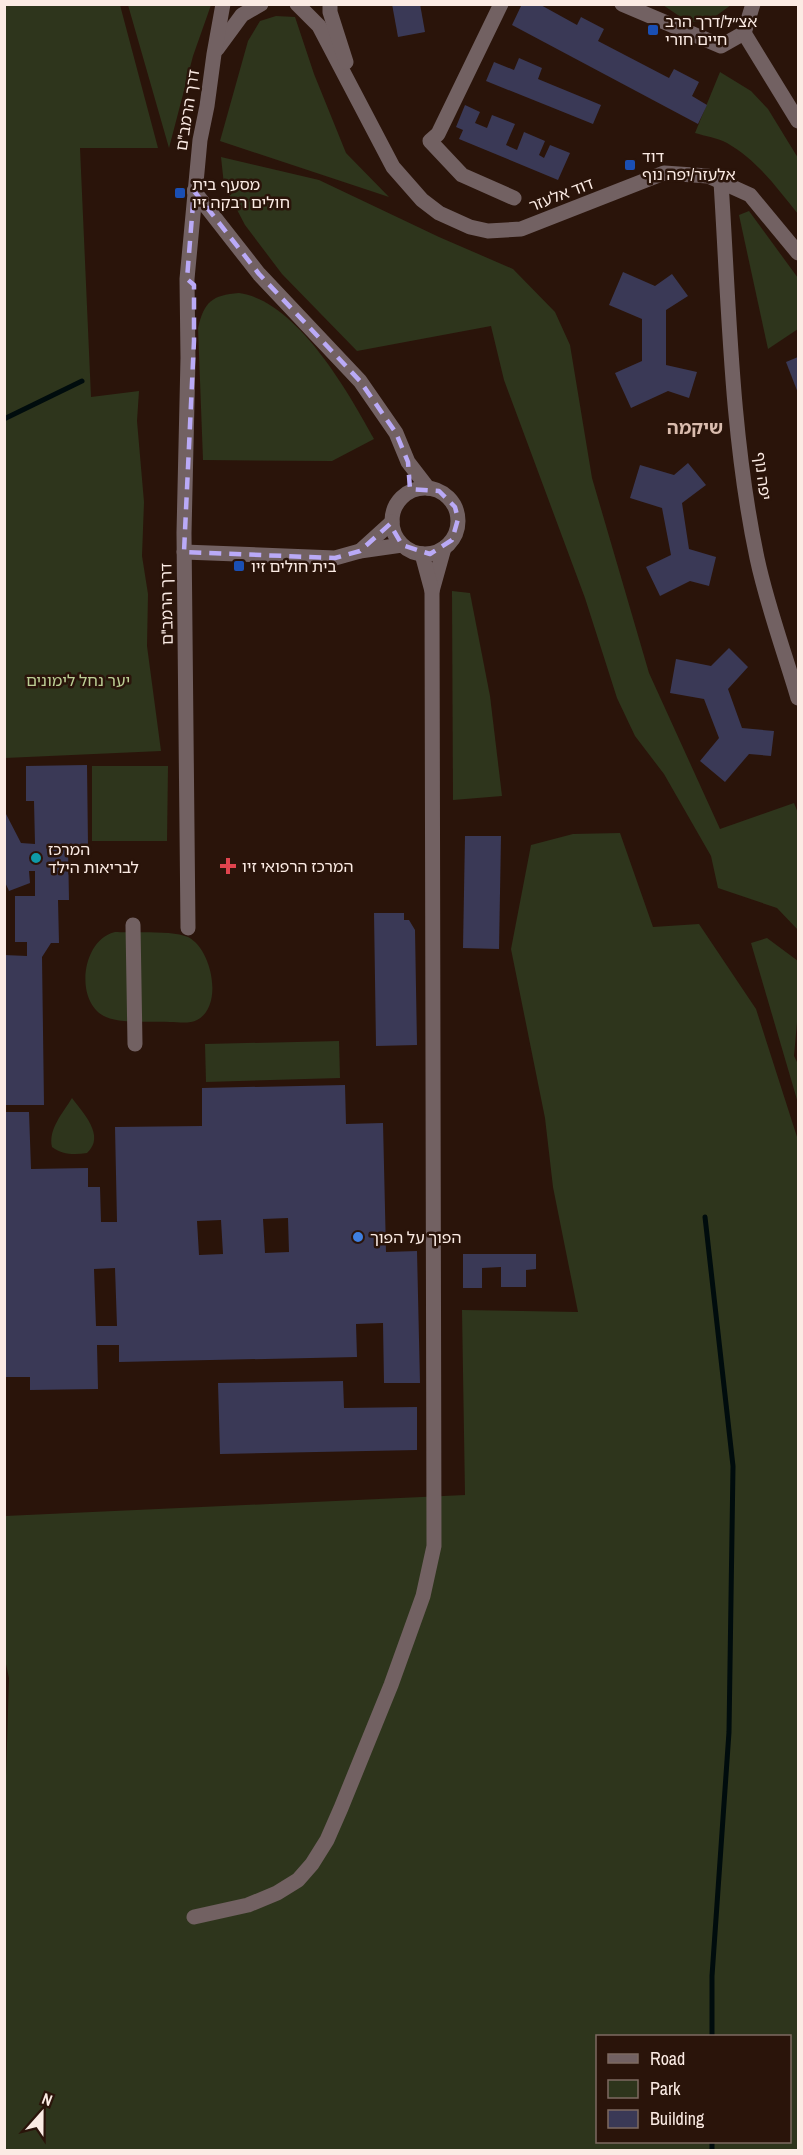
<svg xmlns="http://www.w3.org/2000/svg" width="803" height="2155" font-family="'Archivo Narrow','Noto Sans Hebrew',sans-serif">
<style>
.green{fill:#2e351c;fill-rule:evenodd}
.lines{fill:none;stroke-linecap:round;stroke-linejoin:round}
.stream{stroke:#000c0d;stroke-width:5}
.building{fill:#3a3956;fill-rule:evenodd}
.minor{stroke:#726162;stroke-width:15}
.marked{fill:none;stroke:#baaaf7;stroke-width:4.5;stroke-dasharray:12 8;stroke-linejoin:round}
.transit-dot{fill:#1a4fb4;stroke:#2a140a;stroke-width:2}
.culture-dot{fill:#0f9aa8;stroke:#2a140a;stroke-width:2}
.health-dot{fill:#e0444e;stroke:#2a140a;stroke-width:2}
.shop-dot{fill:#3f7fe0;stroke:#2a140a;stroke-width:2}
.labels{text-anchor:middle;stroke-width:5;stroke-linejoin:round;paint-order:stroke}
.poi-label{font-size:16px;fill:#fbebe4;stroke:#2a140a;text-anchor:start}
.street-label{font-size:16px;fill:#fbebe4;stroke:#2a140a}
.park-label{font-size:16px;fill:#bbce94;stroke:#2a140a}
.neighbourhood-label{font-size:18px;font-weight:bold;fill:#dabcae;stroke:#2a140a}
</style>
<rect width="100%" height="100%" fill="#2a140a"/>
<g class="green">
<path d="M4 5H120L158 148H80L91 397 139 391 137 421 144 502 142 556 148 594 147 646 161 751 5 758Z"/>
<path d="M128 5H211L193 56 169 148Z"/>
<path d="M663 5H731L709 21 688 22Z"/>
<path d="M276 16 295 17 314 74 346 153 389 197 220 141 248 41 260 21Z"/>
<path d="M720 72 751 91 768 109 798 158V214C777 188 757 160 727 143 718 138 705 136 695 133Z"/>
<path d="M221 157 319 180 439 237 513 269 555 312 570 345 592 478 649 673 720 829 794 803 798 813V930L777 908 718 888 711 856 664 774 635 736 617 698 585 598 504 380 491 326 357 351 282 274 245 225 224 185Z"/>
<path d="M749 211 798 278V329L768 349 739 215Z"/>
<path d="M239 293C297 301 348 392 374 439L332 461 203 460 198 328C204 302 212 295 239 293Z"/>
<path d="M452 591 470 593 490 696 502 796 453 800Z"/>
<path d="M92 766H168L167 841H92Z"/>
<path d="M620 833 653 927 699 924 756 1009 798 1140V2150H5L4 1841 9 1678 4 1655 5 1516 465 1495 462 1310 578 1312 553 1187 545 1118 511 949 531 845 573 834ZM598 2036H790V2142H598Z"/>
<path d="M115 932C133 933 173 930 188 937 212 949 224 1006 197 1020 190 1024 178 1022 170 1022 152 1021 122 1024 106 1017 74 1003 81 940 115 932Z"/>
<path d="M767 938 798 961V1011L794 1056 798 1064V1103L751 943Z"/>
<path d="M339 1041 340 1078 206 1082 205 1044Z"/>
<path d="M72 1098C83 1113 106 1136 87 1153 75 1155 62 1155 52 1147 48 1129 63 1113 72 1098Z"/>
</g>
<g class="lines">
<g class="stream">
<path d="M4 419 82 381"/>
<path d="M705 1217 733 1466 729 1732 712 1976V2036"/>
<path d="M712 2142V2150"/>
</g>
</g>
<g class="building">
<path d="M392 4H420L425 32 398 37Z"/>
<path d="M522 4H539L577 25 581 17 604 29 598 41 669 78 674 69 699 82 692 96 707 105 698 124 512 25Z"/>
<path d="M519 58 542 68 538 79 601 105 593 124 486 81 494 62 514 70Z"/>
<path d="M465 105 480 112 475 123 487 128 492 115 515 124 506 145 517 150 524 132 545 141 539 155 544 158 550 145 570 153 558 180 459 139 463 130 456 127Z"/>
<path d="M623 272 655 286 672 274 688 296 666 310V365L697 372 689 398 668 391 631 408 615 373 642 361V319L609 305Z"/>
<path d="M798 357V393L786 362Z"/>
<path d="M688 463 706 485 682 503 689 549 716 557 709 586 690 581 660 596 646 567 671 555 662 508 630 498 640 465 674 475Z"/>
<path d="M729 648 748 667 728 689 742 728 774 731 771 756 749 754 725 782 700 761 719 738 704 699 670 693 676 659 711 666Z"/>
<path d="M87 765 88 846H68L69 900H58L59 943H51L42 957 44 1105H4V955L27 956V942H15V896H35V871H29L30 883 9 891 4 880V814H6L21 843 35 844 34 801H26V766Z"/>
<path d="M465 836H501L499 949 463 948Z"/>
<path d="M374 913H404V920H409L415 930 417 1045 376 1046Z"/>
<path d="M345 1085 346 1124 383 1123 386 1252 417 1251 420 1383H384L383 1323 356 1324 357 1357 119 1362V1345H97L98 1389 30 1390V1377H4V1112H29L31 1169 88 1168V1187H100L101 1222H117L115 1127 202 1126V1088ZM288 1218 289 1252 265 1253 263 1219ZM221 1220 223 1254 199 1255 197 1221ZM115 1268 117 1326H96L94 1269Z"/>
<path d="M463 1254H536V1269L526 1270V1287H501V1267L482 1268V1288H463Z"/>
<path d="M343 1381 344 1408 417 1407V1450L220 1454 218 1383Z"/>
</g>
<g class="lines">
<g class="minor">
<path d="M297 4 319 26 393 167 422 200 439 213 470 227 488 231 521 229 664 173 708 176 750 195 798 253"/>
<path d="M330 4V12L346 62"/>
<path d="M501 4 438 134 430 141 462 175 514 198"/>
<path d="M622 4 721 46 744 33 753 4"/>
<path d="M744 33 798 121"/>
<path d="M217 49 242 15 261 4"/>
<path d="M721 182C729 307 731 435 757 558 767 605 784 651 798 698"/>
<path d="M194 191 259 274 360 381 396 433 408 462 428 488"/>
<circle cx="425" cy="521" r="33"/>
<path d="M360 551 392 522"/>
<path d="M184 552 335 558 360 551 402 545"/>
<path d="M432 591 444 548"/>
<path d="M133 925 135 1044"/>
<path d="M188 928 184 533 188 358 187 279 200 140 207 106 214 54 223 4"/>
<path d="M194 1917 248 1905 277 1893 298 1880 312 1864 327 1840 341 1808 391 1685 423 1596 434 1546 432 591 422 554"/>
</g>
</g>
<path class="marked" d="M194 191 259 274 360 381 396 433 408 462 410 489 439 491 455 507 458 519 452 540 430 554 402 545 390 524 360 551 335 558 184 552 194 341V285L187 279Z"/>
<g class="transit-dot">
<rect x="647" y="24" width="12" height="12" rx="3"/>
<rect x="624" y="159" width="12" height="12" rx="3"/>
<rect x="174" y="187" width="12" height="12" rx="3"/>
<rect x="233" y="560" width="12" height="12" rx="3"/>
</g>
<circle class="culture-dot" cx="36" cy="858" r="6"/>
<path class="health-dot" d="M225 857h6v6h6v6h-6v6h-6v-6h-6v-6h6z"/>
<circle class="shop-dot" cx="358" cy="1237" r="6"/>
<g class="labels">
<g class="poi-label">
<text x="665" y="27">אצ״ל/דרך הרב<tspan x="665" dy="18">חיים חורי</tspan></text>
<text x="642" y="162">דוד<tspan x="642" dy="18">אלעזר/יפה נוף</tspan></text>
<text x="192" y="190">מסעף בית<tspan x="192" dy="18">חולים רבקה זיו</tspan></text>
<text x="251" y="572">בית חולים זיו</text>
<text x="48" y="855">המרכז<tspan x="48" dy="18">לבריאות הילד</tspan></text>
<text x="242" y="872">המרכז הרפואי זיו</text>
<text x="370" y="1243">הפוך על הפוך</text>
</g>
<g class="street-label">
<text transform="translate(187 110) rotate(-81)" y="6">דרך הרמב"ם</text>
<text transform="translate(561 194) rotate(-21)" y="6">דוד אלעזר</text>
<text transform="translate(763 476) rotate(83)" y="6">יפה נוף</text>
<text transform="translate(166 604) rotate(-91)" y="6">דרך הרמב"ם</text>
</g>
<g class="park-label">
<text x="78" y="686">יער נחל לימונים</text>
</g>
<g class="neighbourhood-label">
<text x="695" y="434">שיקמה</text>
</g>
</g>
<rect width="803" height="2155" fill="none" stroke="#fbebe4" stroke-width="12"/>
<rect x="596" y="2035" width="195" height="108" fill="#2a140a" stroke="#7e6a61" stroke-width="1.5"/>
<rect x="608" y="2054" width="30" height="9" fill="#726162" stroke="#7e6a61" stroke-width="1.5"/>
<text x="650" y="2065" font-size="18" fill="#fbebe4">Road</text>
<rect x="608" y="2080" width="30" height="18" fill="#2e351c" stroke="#7e6a61" stroke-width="1.5"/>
<text x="650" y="2095" font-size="18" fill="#fbebe4">Park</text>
<rect x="608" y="2110" width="30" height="18" fill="#3a3956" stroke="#7e6a61" stroke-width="1.5"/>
<text x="650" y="2125" font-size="18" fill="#fbebe4">Building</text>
<g transform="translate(42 2113) rotate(21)" stroke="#2a140a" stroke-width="4.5" paint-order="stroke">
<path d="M0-4.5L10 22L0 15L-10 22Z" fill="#fbebe4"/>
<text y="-9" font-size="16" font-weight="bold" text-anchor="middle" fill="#fbebe4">N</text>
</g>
</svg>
